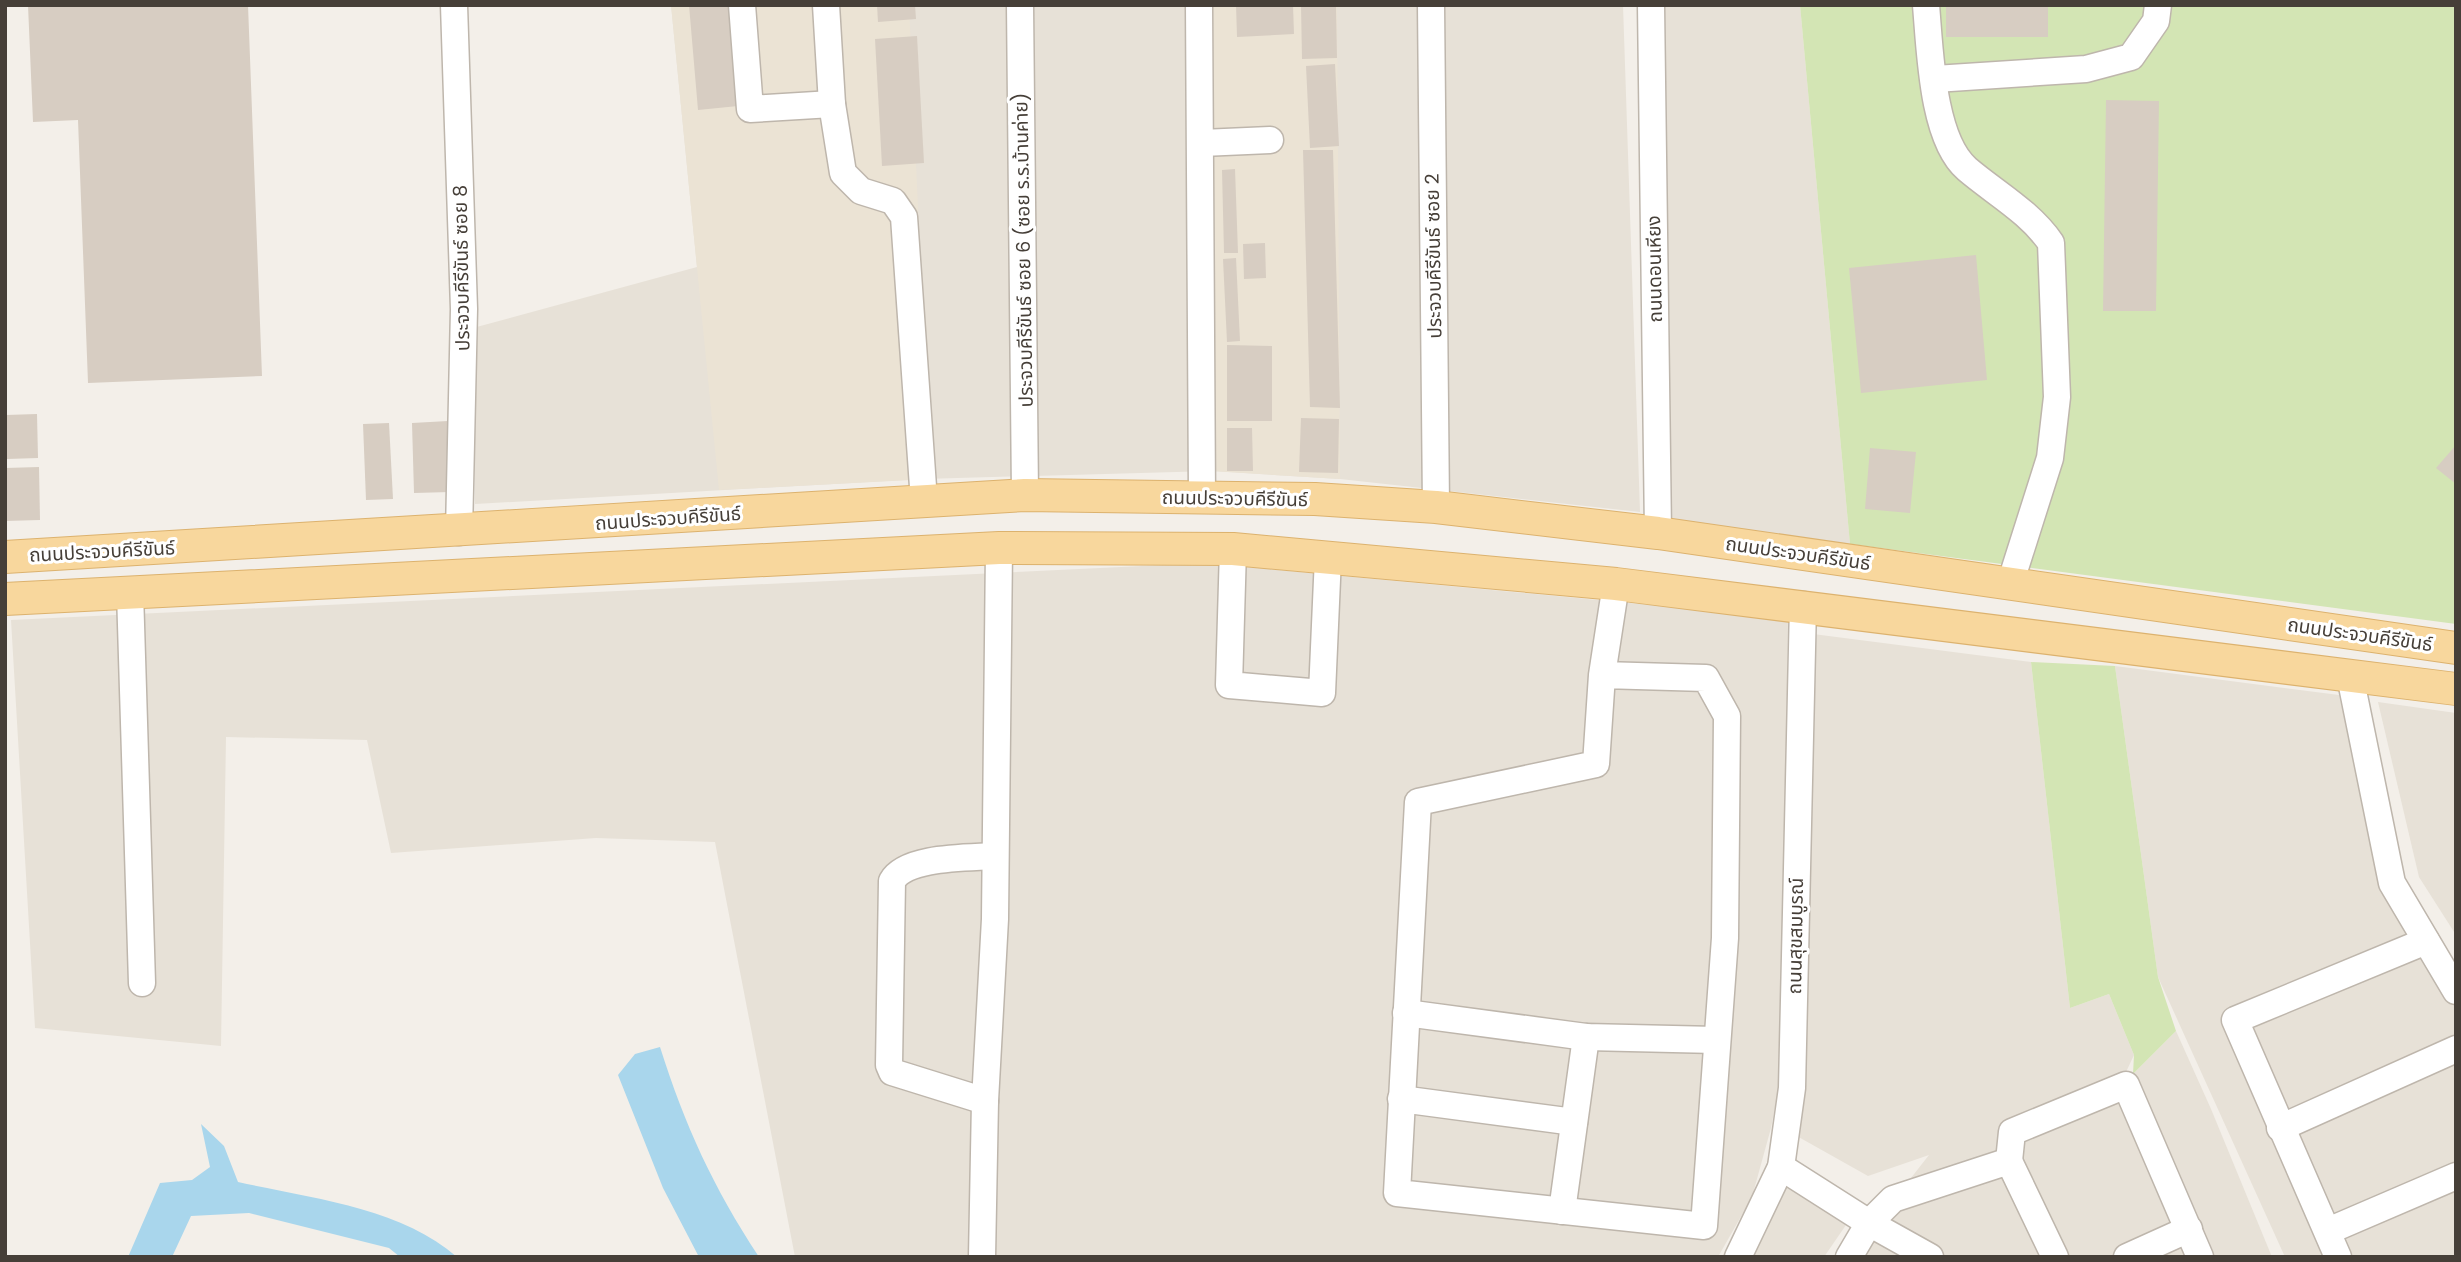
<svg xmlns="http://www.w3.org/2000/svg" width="2461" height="1262" font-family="Poppins,'Noto Sans Thai',sans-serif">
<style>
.residential{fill:#e7e1d7}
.education{fill:#ebe3d4}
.green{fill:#d3e5b4}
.water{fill:#a9d6ec}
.building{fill:#d7cdc2}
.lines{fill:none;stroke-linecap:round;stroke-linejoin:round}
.minor-casing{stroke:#beb6ac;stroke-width:29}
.major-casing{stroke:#dcb26e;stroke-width:34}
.minor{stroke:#fff;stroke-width:26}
.major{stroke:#f8d79d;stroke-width:32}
.labels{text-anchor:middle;stroke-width:6;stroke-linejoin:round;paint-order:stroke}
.street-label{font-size:19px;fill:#463f38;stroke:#fff}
</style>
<rect width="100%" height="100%" fill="#f3efe9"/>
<g class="residential">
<path d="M671 5H1623L1640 512 1340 479 1212 471 923 479 475 504 473 328 697 267Z"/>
<path d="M1661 5H1800L1850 544 1664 524Z"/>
<path d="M1205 563 1788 618 1782 1070 1771 1128 1752 1197 1718 1257H795L715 842 596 838 391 853 367 740 226 737 221 1046 35 1028 11 620Z"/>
<path d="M1813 634 2031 662 2070 1008 2109 994 2134 1055 2118 1089 2192 1257H1849L1929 1155 1868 1176 1795 1135Z"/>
<path d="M2115 666 2339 695 2383 886 2456 1007V1257H2285L2158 977Z"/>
<path d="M2378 702 2456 713V935L2419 877Z"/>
<path d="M2176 1031 2211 1109 2272 1257H2214L2133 1074Z"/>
<path d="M1789 1178 1857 1209 1824 1257H1752Z"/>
</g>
<g class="education">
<path d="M671 5H909L930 479 719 490Z"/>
<path d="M1213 5H1337L1340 479 1212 471Z"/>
</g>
<g class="green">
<path d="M1800 5H2456V624L1850 544Z"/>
<path d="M2031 662 2115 666 2158 977 2176 1031 2133 1074 2134 1055 2109 994 2070 1008Z"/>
</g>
<g class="water">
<path d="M660 1047C685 1126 713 1187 759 1257H699L663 1188 618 1075 635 1054Z"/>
<path d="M201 1124 224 1146 238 1182C310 1198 400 1207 457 1257H400L389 1248 249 1213 191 1216 172 1257H128L160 1183 192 1180 210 1167Z"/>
</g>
<g class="building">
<path d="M28 5H248L262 376 88 383 78 120 33 122Z"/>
<path d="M689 5H729L738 106 698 110Z"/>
<path d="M877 5H915L916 19 878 22Z"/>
<path d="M1236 5H1293L1294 34 1237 37Z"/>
<path d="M1301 5H1336L1337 58 1302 59Z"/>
<rect x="1946" y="5" width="102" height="32"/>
<path d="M917 36 924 163 882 166 875 39Z"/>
<path d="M1335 64 1339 146 1310 148 1306 66Z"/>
<path d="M2106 100 2159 101 2156 311H2103Z"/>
<path d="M1303 150H1333L1340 408 1310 407Z"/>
<path d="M1235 169 1238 253H1224L1222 170Z"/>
<path d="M1265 243 1266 278 1244 279 1243 244Z"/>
<path d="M1976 255 1987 380 1861 393 1849 268Z"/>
<path d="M1236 258 1240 341 1227 342 1223 259Z"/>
<path d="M1227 345 1272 346V421H1227Z"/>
<path d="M37 414 38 458 7 459 6 415Z"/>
<path d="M1301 418 1339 419 1338 473 1299 472Z"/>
<path d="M448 421 450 492 414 493 412 423Z"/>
<path d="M389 423 393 499 366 500 363 424Z"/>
<path d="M1227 428H1252L1253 471H1227Z"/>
<path d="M2456 445V484L2436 468Z"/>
<path d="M1870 448 1916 452 1910 513 1865 509Z"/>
<path d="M39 467 40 520 5 521V468Z"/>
</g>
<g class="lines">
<defs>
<g id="minor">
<path d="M454 5 464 309 459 532"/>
<path d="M742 5 750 109 832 104"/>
<path d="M826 5 832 104 843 173 861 191 893 201 904 217 924 501"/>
<path d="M1020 5 1025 495"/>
<path d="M1199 5 1202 497"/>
<path d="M1431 5 1436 507"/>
<path d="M1651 5 1658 533"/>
<path d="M1926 5C1930 50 1932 139 1967 169 1995 193 2030 212 2051 243L2057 397 2050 458 2010 584"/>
<path d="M1935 79 2086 69 2131 57 2156 21 2158 5"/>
<path d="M1202 143 1270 140"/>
<path d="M1233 549 1229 685 1322 693 1328 557"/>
<path d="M130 592 142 983"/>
<path d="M1602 675 1706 678 1727 716 1725 938 1704 1226 1397 1193 1418 802 1596 764 1602 675 1616 584"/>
<path d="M2350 676 2392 883 2456 991"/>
<path d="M1406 1013 1586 1037 1716 1040"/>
<path d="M1401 1099 1574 1122"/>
<path d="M985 1101 892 1072 889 1065 892 881C906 856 969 858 995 856"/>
<path d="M2280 1128 2456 1049"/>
<path d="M2009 1161 2055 1257"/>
<path d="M1781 1167 1869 1223 1930 1257"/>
<path d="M1562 1211 1586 1037"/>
<path d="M2328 1231 2456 1176"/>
<path d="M982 1257 985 1101 995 919 999 548"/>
<path d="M1738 1257 1781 1167 1792 1088 1803 605"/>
<path d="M1849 1257 1869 1223 1893 1199 2009 1161 2012 1132 2126 1085 2200 1257"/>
<path d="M2127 1257 2189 1229"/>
<path d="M2338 1257 2235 1020 2426 941"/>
</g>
<g id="major">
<path d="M5 557 1025 495 1315 499 1436 507 1658 533 2456 648"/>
<path d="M5 599 999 548 1233 549 1616 584 2456 689"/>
</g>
</defs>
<use href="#minor" class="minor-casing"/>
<use href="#major" class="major-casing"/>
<use href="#minor" class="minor"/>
<use href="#major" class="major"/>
</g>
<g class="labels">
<g class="street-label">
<text transform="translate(1023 250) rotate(-91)" y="7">ประจวบคีรีขันธ์ ซอย 6 (ซอย ร.ร.บ้านค่าย)</text>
<text transform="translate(1433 256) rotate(-91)" y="7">ประจวบคีรีขันธ์ ซอย 2</text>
<text transform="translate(461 268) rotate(-91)" y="7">ประจวบคีรีขันธ์ ซอย 8</text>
<text transform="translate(1654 269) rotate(-91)" y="7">ถนนดอนเหียง</text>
<text transform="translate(1235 498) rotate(1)" y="7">ถนนประจวบคีรีขันธ์</text>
<text transform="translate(668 518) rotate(-4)" y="7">ถนนประจวบคีรีขันธ์</text>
<text transform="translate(102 551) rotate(-3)" y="7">ถนนประจวบคีรีขันธ์</text>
<text transform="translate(1798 553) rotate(8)" y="7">ถนนประจวบคีรีขันธ์</text>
<text transform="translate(2360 634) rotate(8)" y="7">ถนนประจวบคีรีขันธ์</text>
<text transform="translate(1795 936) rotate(-89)" y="7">ถนนสุขสมบูรณ์</text>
</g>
</g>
<rect width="2461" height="1262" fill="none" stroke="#463f38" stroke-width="14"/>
</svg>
